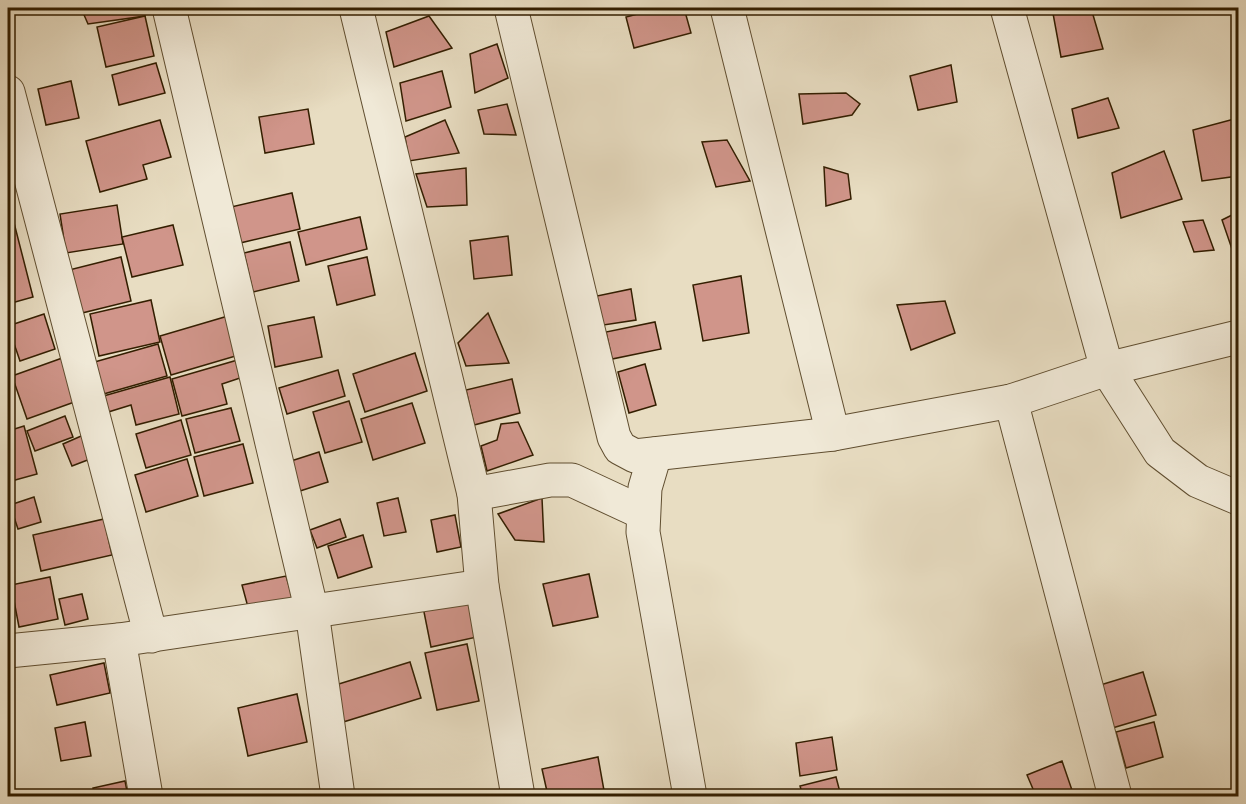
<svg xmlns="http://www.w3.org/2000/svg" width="1246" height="804" font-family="Vollkorn,serif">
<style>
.building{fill:#d0958a;stroke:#331e00;stroke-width:1.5}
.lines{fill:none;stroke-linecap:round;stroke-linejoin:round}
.minor-casing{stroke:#604e30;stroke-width:35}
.minor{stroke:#f0e9d7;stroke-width:33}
</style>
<rect width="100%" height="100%" fill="#e8ddc2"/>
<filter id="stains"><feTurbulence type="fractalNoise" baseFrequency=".00333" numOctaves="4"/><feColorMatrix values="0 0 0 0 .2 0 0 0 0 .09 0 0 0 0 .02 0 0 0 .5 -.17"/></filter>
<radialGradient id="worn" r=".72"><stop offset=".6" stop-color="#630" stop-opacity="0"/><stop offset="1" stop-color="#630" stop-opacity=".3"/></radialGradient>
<g class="building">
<path d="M81 8H143L145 16 88 24Z"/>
<path d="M661 8H684L691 33 634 48 626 17Z"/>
<path d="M1052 8H1091L1103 49 1061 57Z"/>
<path d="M145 16 154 56 106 67 97 27Z"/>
<path d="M429 16 452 48 394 67 386 32Z"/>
<path d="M497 44 508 78 475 93 470 54Z"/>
<path d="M156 63 165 93 119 105 112 75Z"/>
<path d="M951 65 957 102 918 110 910 76Z"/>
<path d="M442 71 451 107 406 121 400 83Z"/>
<path d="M71 81 79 118 46 125 38 89Z"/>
<path d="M846 93 860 104 852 115 803 124 799 94Z"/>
<path d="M1108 98 1119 128 1078 138 1072 109Z"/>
<path d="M507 104 516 135 484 134 478 110Z"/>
<path d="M308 109 314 144 265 153 259 117Z"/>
<path d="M1238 118V176L1202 181 1193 130Z"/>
<path d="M160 120 171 157 143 165 147 179 100 192 86 141Z"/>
<path d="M445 120 459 153 409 161 405 137Z"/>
<path d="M727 140 750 181 716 187 702 142Z"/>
<path d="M1164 151 1182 199 1121 218 1112 173Z"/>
<path d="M824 167 848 174 851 199 826 206Z"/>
<path d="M466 168 467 205 427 207 416 174Z"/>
<path d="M292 193 300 229 240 243 231 207Z"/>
<path d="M117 205 123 244 66 253 60 214Z"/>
<path d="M11 211 33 297 8 304V212Z"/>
<path d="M1238 212V250L1233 252 1222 220Z"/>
<path d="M360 217 367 249 306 265 298 232Z"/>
<path d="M1203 220 1214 250 1194 252 1183 222Z"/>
<path d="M173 225 183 265 132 277 122 237Z"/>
<path d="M508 236 512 275 474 279 470 241Z"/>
<path d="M290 242 299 281 253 292 244 253Z"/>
<path d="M121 257 131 301 78 314 69 270Z"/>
<path d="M367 257 375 295 337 305 328 266Z"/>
<path d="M741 276 749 333 703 341 693 285Z"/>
<path d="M631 289 636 320 597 326 592 297Z"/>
<path d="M151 300 160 342 99 356 90 314Z"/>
<path d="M945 301 955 333 911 350 897 305Z"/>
<path d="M488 313 509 363 466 366 458 343Z"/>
<path d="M44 314 55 349 20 361 8 326Z"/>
<path d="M228 316 239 355 171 375 160 336Z"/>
<path d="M314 317 322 357 275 367 268 326Z"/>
<path d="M655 322 661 349 612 359 606 332Z"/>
<path d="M158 344 167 376 100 395 91 363Z"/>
<path d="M415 353 427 391 365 412 353 374Z"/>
<path d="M65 357 80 400 27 419 12 376Z"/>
<path d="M241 359 246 376 222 384 227 404 182 416 172 379Z"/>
<path d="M645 364 656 405 629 413 618 372Z"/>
<path d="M338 370 345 396 287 414 279 388Z"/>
<path d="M170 377 179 414 136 425 131 405 105 413 100 397Z"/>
<path d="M512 379 520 413 474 425 466 390Z"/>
<path d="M349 401 362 442 325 453 313 412Z"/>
<path d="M412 403 425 443 373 460 361 419Z"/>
<path d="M231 408 240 441 195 453 186 419Z"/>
<path d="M65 416 73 437 35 451 27 431Z"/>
<path d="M181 420 191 455 146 468 136 434Z"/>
<path d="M518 422 533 455 487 471 481 446 497 440 501 424Z"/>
<path d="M24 426 37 474 8 482V431Z"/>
<path d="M88 433 98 456 72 466 63 444Z"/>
<path d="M243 444 253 483 204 496 194 457Z"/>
<path d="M319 452 328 482 300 491 291 461Z"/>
<path d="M187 459 198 496 146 512 135 475Z"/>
<path d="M34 497 41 522 18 529 10 505Z"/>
<path d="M398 498 406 532 384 536 377 503Z"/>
<path d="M542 498 544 542 515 540 498 514Z"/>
<path d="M455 515 461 547 437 552 431 520Z"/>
<path d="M104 519 112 555 41 571 33 535Z"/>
<path d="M340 519 346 537 317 548 310 530Z"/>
<path d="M363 535 372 567 338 578 328 546Z"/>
<path d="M589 574 598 617 553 626 543 584Z"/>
<path d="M286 576 294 602 249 611 242 585Z"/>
<path d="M50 577 58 619 19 627 11 585Z"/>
<path d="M468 592 477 637 431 647 422 602Z"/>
<path d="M82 594 88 619 65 625 59 599Z"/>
<path d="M467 644 479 701 437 710 425 653Z"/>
<path d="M410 662 421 698 340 723 329 687Z"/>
<path d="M104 663 110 693 57 705 50 675Z"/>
<path d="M1143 672 1156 715 1109 729 1097 686Z"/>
<path d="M297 694 307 742 248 756 238 708Z"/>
<path d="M85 722 91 756 61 761 55 728Z"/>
<path d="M1154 722 1163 757 1126 768 1116 732Z"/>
<path d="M832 737 837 770 800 776 796 743Z"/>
<path d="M598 757 605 796H548L542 769Z"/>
<path d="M1062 761 1074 796H1036L1027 775Z"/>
<path d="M836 777 841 796H803L800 786Z"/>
<path d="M125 781 128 796H95L93 788Z"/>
</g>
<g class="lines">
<defs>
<g id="minor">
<path d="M169 8 312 612 338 796"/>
<path d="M356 8 474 494 482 586 518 796"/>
<path d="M511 8 614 437 620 448 635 456 833 434 1011 401 1107 369 1238 337"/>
<path d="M727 8 833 434"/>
<path d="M1007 8 1107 369 1160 452 1198 481 1238 498"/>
<path d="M8 92 151 636"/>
<path d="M1011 401 1115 796"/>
<path d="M655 454 645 488 643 532 690 796"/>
<path d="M474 494 550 480H572L643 513"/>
<path d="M119 640 146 796"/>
<path d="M8 651 119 640 482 586"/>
</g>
</defs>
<use href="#minor" class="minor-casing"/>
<use href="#minor" class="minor"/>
</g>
<rect width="1246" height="804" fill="none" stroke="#e8ddc2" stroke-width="30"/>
<rect x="9" y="9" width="1228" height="786" fill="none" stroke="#331e00" stroke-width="3"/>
<rect x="15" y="15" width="1216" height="774" fill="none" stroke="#331e00" stroke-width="1.5"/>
<rect width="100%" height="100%" filter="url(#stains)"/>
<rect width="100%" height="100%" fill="url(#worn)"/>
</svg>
